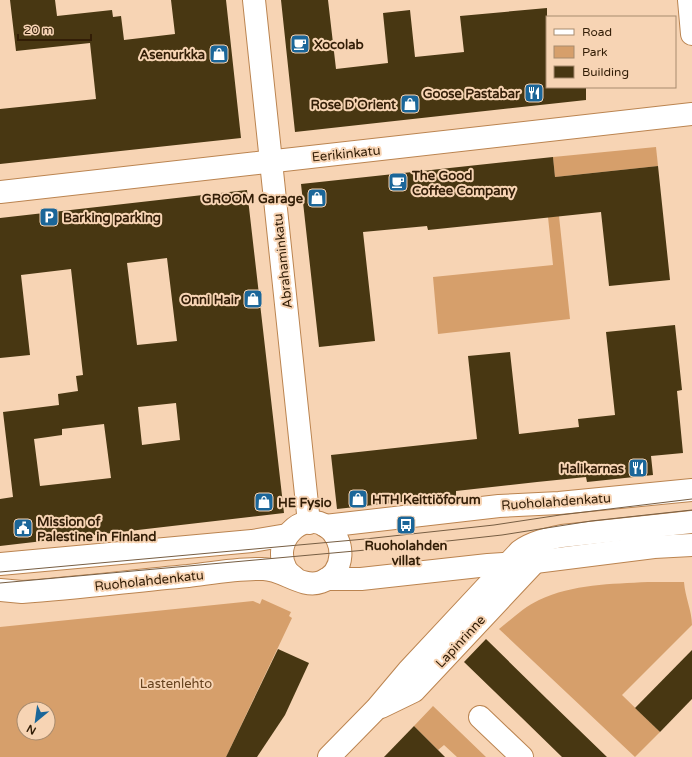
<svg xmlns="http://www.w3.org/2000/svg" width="692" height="757" font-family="'Varela Round',sans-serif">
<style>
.green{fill:#d69f6b;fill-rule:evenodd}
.building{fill:#483712;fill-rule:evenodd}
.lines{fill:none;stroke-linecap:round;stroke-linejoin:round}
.minor-casing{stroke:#bb8450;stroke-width:24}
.tertiary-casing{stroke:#bb8450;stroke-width:24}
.secondary-casing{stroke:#bb8450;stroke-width:24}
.minor{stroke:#fff;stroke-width:22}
.tertiary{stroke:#fff;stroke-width:22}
.secondary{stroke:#fff;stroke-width:22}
.tram{stroke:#775e43;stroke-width:1}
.labels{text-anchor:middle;stroke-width:4;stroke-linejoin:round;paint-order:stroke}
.poi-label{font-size:13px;font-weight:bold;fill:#321d06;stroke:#f7d4b4;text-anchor:start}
.street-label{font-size:13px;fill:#321d06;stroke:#f7d4b4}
.park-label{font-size:13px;fill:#66421e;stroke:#f7d4b4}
</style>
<rect width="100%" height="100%" fill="#f7d4b4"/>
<g class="green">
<path d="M656 147 658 166 555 177 553 157Z"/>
<path d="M559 216 570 319 438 334 433 277 553 265 548 217Z"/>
<path d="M648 582H684C685 597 692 611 692 625L622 695 660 732 635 757 499 629C512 619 524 607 539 600 573 584 611 584 648 582Z"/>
<path d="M262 599 291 612 289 616 292 618 226 757H0V627L253 601 260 604ZM24 709H48V733H24Z"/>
<path d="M433 706 486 757H457L444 745 438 750 414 726Z"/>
</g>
<g class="building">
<path d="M10 0H55L57 16 112 10 113 17 121 16 124 40 175 34 171 0H226L241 138 0 164V109L96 99 90 43 16 51Z"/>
<path d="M281 0H328L336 69 388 63 383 13 410 10 415 57 464 52 460 16 547 8V87H586V100L295 132Z"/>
<path d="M553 157 555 177 658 166 670 280 609 286 601 212 428 230 427 226 363 232 375 341 319 347 301 184Z"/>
<path d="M247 190 284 513 0 546V499L13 497 3 412 59 405 58 394 78 391 76 376 83 375 71 269 21 275 30 355 0 358V218ZM167 258 177 341 137 345 127 263ZM176 403 180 440 142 445 138 407ZM104 424 111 478 40 486 34 439 62 435V429Z"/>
<path d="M675 325 682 390 677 391 683 453 651 456 653 475 587 482 586 477 537 482 456 491V496L337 509 331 455 477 439 468 356 510 352 519 434 579 427 578 419 615 415 606 332Z"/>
<path d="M486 639 547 699 607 757H562L521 717 464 662Z"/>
<path d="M278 649 309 663 285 715 257 757H226Z"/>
<path d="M692 650V699L660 732 635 708Z"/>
<path d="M414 726 445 757H384Z"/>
</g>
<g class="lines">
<defs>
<g id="minor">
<path d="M254 0 309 523"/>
<path d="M0 192 692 114"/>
<path d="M381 707 414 691 535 562"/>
<path d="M480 717 522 757"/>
<path d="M329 757 376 709 408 671 520 551C533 542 547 539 562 536L692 522"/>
</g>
<g id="tertiary">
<path d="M325 526 499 506 559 503 692 490"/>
<path d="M0 564 252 541 287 535"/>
<path d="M327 579H361L488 565 535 562 654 547 692 545"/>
<path d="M0 590 22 592C77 588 133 581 188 576 212 573 239 568 263 569 283 569 302 589 321 582 346 573 346 539 326 526 301 510 271 542 286 569 288 573 293 576 296 579"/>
</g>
<path id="secondary" d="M689 0 692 34"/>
</defs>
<use href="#minor" class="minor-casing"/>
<use href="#tertiary" class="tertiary-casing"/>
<use href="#secondary" class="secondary-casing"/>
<use href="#minor" class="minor"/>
<use href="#tertiary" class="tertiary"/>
<use href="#secondary" class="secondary"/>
<g class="tram">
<path d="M0 572 365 539 494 525 560 515 692 499"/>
<path d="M0 583 366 550 502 535 591 521 692 510"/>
</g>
</g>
<defs>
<symbol id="cafe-square" viewBox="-11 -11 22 22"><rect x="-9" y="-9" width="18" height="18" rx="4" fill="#1b6699" stroke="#f7d4b4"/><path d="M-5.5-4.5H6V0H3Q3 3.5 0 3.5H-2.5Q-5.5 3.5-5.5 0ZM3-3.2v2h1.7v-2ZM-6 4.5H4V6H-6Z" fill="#fff"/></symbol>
<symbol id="shop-square" viewBox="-11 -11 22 22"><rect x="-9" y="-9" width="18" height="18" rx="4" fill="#1b6699" stroke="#f7d4b4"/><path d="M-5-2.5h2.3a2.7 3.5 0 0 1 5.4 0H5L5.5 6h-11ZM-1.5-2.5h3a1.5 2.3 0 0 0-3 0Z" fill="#fff"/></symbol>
<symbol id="restaurant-square" viewBox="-11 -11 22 22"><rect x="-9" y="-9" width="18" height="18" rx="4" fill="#1b6699" stroke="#f7d4b4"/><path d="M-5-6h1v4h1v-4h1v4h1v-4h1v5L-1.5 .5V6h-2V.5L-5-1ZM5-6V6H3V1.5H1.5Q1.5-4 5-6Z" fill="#fff"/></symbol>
<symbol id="parking-square" viewBox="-11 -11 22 22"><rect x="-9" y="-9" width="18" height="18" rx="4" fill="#1b6699" stroke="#f7d4b4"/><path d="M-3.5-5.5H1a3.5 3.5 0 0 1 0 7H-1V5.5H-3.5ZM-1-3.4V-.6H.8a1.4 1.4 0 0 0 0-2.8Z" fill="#fff"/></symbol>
<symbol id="bus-square" viewBox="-11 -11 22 22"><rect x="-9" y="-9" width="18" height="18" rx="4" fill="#1b6699" stroke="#f7d4b4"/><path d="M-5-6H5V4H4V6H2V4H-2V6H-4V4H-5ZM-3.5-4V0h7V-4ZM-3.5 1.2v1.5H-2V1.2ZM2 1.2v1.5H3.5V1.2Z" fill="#fff"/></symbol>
<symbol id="civic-square" viewBox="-11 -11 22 22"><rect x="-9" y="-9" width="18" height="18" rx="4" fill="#1b6699" stroke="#f7d4b4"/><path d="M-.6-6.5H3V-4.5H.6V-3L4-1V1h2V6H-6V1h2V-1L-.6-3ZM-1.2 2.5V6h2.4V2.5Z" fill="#fff"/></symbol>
</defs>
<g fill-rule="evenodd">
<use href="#cafe-square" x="289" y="33" width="22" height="22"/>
<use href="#shop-square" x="208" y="43" width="22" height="22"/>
<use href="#restaurant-square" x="523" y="82" width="22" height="22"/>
<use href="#shop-square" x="399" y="93" width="22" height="22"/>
<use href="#cafe-square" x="387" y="171" width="22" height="22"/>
<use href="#shop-square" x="306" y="187" width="22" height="22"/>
<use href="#parking-square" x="38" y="206" width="22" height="22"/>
<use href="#shop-square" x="242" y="288" width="22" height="22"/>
<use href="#restaurant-square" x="627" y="457" width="22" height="22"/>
<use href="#shop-square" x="347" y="488" width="22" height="22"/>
<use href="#shop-square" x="253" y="491" width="22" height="22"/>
<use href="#bus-square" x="395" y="514" width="22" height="22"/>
<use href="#civic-square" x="12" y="517" width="22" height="22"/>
</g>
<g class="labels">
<g class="poi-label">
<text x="314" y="49">Xocolab</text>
<text x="205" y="59" text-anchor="end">Asenurkka</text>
<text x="520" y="98" text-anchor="end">Goose Pastabar</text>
<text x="396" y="109" text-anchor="end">Rose D'Orient</text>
<text x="412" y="180">The Good<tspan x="412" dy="15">Coffee Company</tspan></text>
<text x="303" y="203" text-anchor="end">GROOM Garage</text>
<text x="63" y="222">Barking parking</text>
<text x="239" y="304" text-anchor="end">Onni Hair</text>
<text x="624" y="473" text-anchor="end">Halikarnas</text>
<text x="372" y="504">HTH Keittiöforum</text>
<text x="278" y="507">HE Fysio</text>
<text x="37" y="526">Mission of<tspan x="37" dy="15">Palestine in Finland</tspan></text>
<text x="406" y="550" text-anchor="middle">Ruoholahden<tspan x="406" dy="15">villat</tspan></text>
</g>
<g class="street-label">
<text transform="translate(346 153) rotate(-6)" y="5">Eerikinkatu</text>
<text transform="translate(282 261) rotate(-96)" y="5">Abrahaminkatu</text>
<text transform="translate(556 501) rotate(-4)" y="5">Ruoholahdenkatu</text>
<text transform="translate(149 580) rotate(-6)" y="5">Ruoholahdenkatu</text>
<text transform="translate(460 641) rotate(-47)" y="5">Lapinrinne</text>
</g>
<g class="park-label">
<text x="176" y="688">Lastenlehto</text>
</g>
</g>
<rect x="546" y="16" width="130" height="72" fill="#f7d4b4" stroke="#a88b6e"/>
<rect x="554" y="29" width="20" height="6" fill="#ffffff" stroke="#a88b6e"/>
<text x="582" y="36" font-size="12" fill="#321d06">Road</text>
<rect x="554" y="46" width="20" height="12" fill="#d69f6b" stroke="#a88b6e"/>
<text x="582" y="56" font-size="12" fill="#321d06">Park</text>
<rect x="554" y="66" width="20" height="12" fill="#483712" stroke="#a88b6e"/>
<text x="582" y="76" font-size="12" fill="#321d06">Building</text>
<g transform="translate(36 721) rotate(209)"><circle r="19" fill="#f7d4b4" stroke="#a88b6e"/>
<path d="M0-3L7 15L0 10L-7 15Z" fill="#1b6699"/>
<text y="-6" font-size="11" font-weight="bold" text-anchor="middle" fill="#321d06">N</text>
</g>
<path d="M18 34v6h73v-6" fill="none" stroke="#321d06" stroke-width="2"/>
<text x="24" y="34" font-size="12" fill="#321d06" stroke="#f7d4b4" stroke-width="3" paint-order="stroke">20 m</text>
</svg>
